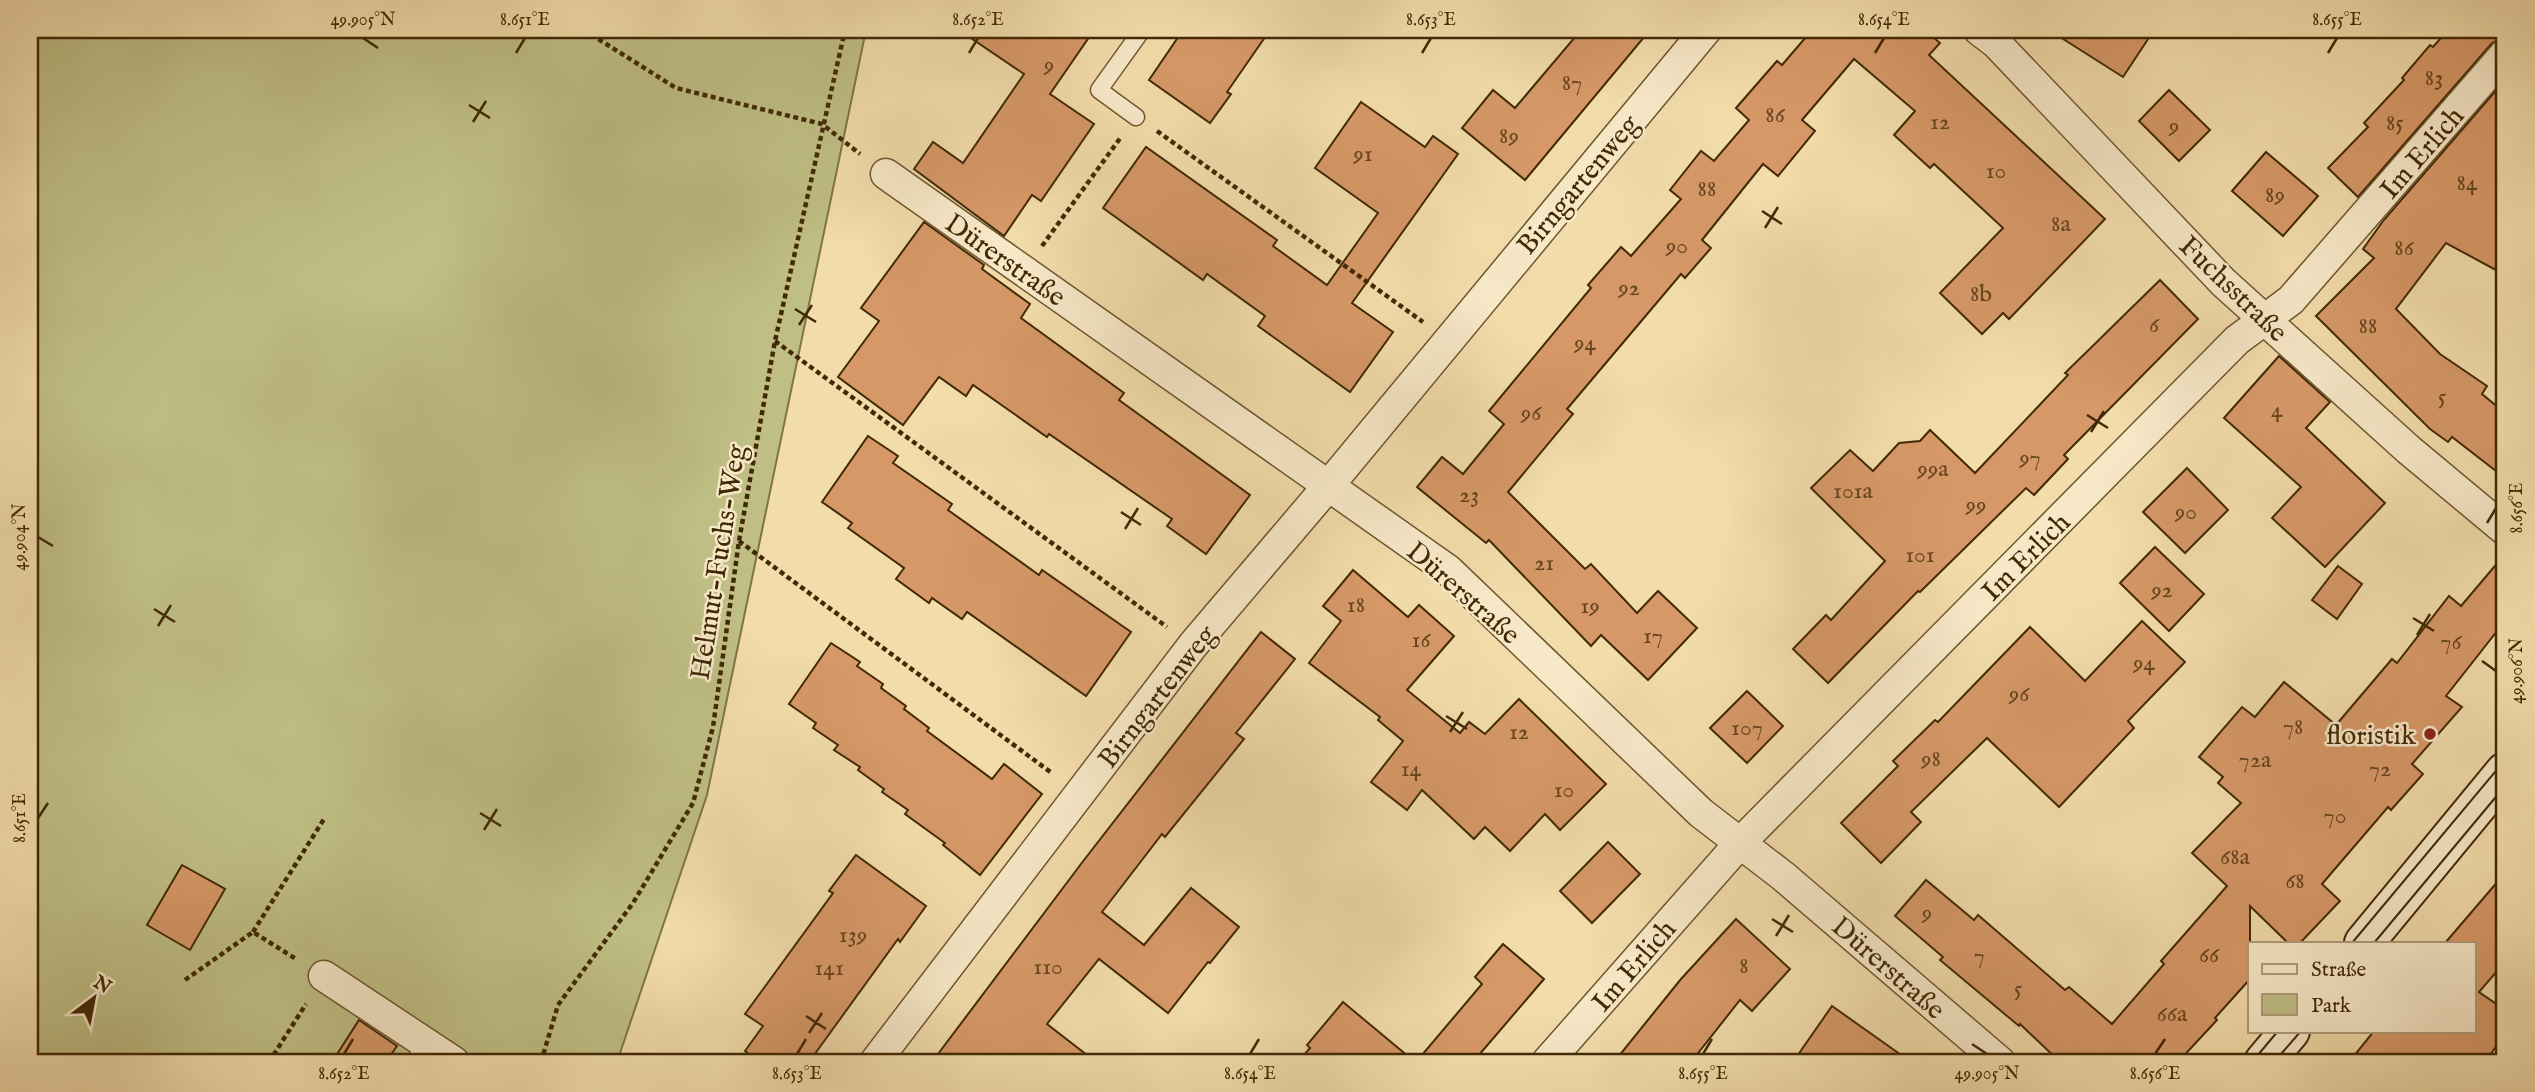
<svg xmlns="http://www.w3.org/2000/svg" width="2535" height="1092" font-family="'IM FELL English',serif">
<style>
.green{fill:#bfbf85;stroke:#807446;stroke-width:2}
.building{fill:#d69867;stroke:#422906;stroke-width:2}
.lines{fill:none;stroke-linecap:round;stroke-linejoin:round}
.lane-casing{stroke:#6e562f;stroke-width:19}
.street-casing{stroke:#6e562f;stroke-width:33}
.secondary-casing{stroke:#422906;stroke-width:42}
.path{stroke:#422906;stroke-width:4.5;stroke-dasharray:5 3.5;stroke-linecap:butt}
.lane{stroke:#f7e8c8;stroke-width:16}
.street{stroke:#f7e8c8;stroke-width:30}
.secondary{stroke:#f7e8c8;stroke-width:38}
.tram{stroke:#422906;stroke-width:2}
.ticks{fill:none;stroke:#422906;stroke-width:2.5}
.poi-dot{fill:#8f2418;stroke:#f7e8c8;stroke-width:2.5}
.labels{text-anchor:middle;stroke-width:5;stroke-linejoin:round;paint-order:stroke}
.number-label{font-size:24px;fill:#67451e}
.street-label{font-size:28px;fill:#422906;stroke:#f7e8c8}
.poi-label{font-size:28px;fill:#422906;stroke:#f7e8c8;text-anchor:end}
.neatline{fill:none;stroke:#422906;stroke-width:2.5}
.ticks-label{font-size:18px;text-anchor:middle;fill:#422906}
</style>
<rect width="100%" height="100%" fill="#f2dcaa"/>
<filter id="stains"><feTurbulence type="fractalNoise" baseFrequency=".00286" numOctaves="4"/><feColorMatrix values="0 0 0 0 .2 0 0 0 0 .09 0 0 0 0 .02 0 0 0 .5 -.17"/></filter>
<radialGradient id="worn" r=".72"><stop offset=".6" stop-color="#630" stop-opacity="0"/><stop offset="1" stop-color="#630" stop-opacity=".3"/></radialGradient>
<path class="green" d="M30 30H866L707 795 617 1062H30Z"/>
<g class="building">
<path d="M959 30H1094L1050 94 1094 124 1041 201 1032 195 1004 236 914 169 933 142 963 163 1024 74Z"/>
<path d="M1183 30H1270L1227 92 1231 94 1210 123 1149 80Z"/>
<path d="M1581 30H1650L1525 180 1462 128 1493 90 1515 108Z"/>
<path d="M1812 30H1925L1940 43 1929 55 2105 219 2009 319 2003 313 1982 334 1940 293 2003 228 1934 164 1930 168 1894 135 1915 111 1854 59 1802 120 1815 131 1778 176 1763 164 1702 240 1711 248 1685 278 1681 274 1567 409 1573 414 1508 492 1585 569 1591 564 1637 613 1658 591 1697 628 1648 680 1601 635 1591 646 1489 540 1486 543 1417 487 1442 457 1463 474 1504 424 1489 411 1591 288 1588 285 1621 247 1631 256 1681 199 1670 190 1701 151 1714 161 1749 120 1736 108 1777 61 1782 65Z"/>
<path d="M2049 30H2154L2123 77Z"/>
<path d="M2448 30H2505V37L2492 43 2358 197 2328 168 2368 127 2364 123 2404 80 2402 78 2430 45 2433 47Z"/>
<path d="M2505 80V275L2446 243 2396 309 2440 354 2487 386 2482 394 2505 413V478L2452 437 2448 442 2430 429 2316 316 2374 258 2363 249 2383 221Z"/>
<path d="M2169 90 2210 130 2179 161 2139 121Z"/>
<path d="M1361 102 1425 147 1433 136 1458 154 1352 303 1393 332 1350 392 1258 326 1265 316 1207 274 1203 280 1103 208 1146 147 1277 240 1273 246 1327 285 1378 213 1315 168Z"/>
<path d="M2266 152 2318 196 2283 236 2232 191Z"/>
<path d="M924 222 984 265 982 269 1030 304 1021 318 1124 393 1119 400 1250 495 1206 554 1167 526 1172 519 1049 434 1047 437 973 385 966 396 939 377 903 425 838 377 879 321 861 308Z"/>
<path d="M2160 280 2198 319 2064 455 2068 459 2034 495 2026 488 1920 592 1918 591 1828 683 1793 649 1826 615 1831 620 1885 561 1811 488 1850 450 1873 471 1899 443 1920 441 1930 430 1975 473 2068 375 2065 373Z"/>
<path d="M2279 356 2330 402 2306 428 2385 503 2325 567 2272 518 2301 487 2224 418Z"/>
<path d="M868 436 898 456 893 463 952 504 948 510 1039 575 1042 570 1131 632 1086 696 967 612 962 619 932 598 929 603 896 579 904 568 848 528 852 523 822 502Z"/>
<path d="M2187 468 2228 510 2185 553 2143 512Z"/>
<path d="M2155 547 2204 594 2169 631 2120 583Z"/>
<path d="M2505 554V621L2446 696 2462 707 2412 764 2423 774 2391 810 2388 807 2322 884 2340 901 2300 943H2288L2250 906V979L2215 1018 2217 1020 2178 1062H2060L2020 1024 2019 1026 1940 960 1943 957 1895 916 1926 880 1974 920 1978 915 2065 990 2069 987 2112 1024 2164 964 2161 961 2227 886 2192 853 2241 803 2218 783 2223 777 2199 757 2242 707 2255 717 2284 682 2336 725 2392 659 2397 663 2449 596 2461 606Z"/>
<path d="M2338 566 2362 584 2337 619 2312 600Z"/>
<path d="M1353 570 1408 617 1419 605 1454 636 1407 690 1460 733 1469 722 1485 734 1519 699 1606 784 1560 830 1545 814 1510 851 1485 827 1474 839 1422 790 1407 810 1371 782 1403 741 1378 720 1380 717 1309 663 1341 621 1323 606Z"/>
<path d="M2142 621 2185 662 2128 721 2134 728 2059 807 1987 738 1911 812 1921 822 1881 863 1841 823 1898 766 1893 761 1935 720 1938 722 2030 627 2085 681Z"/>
<path d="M1261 632 1295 659 1236 733 1244 739 1165 837 1162 834 1102 912 1144 945 1191 888 1239 927 1210 963 1208 962 1168 1013 1099 959 1047 1024 1096 1062H932L1084 860Z"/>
<path d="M831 643 860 662 857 666 883 684 881 688 906 706 904 709 929 728 927 731 992 779 1004 764 1042 794 980 875 943 845 945 843 905 814 908 810 882 792 884 789 858 770 860 767 834 750 838 745 813 728 816 723 789 704Z"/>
<path d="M1747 691 1783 726 1747 763 1710 728Z"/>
<path d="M1608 842 1640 874 1592 923 1560 891Z"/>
<path d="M856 855 926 906 900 942 898 939 809 1062H760L745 1051 763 1026 745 1014 833 893 829 891Z"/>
<path d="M182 865 225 889 190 950 147 925Z"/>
<path d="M2505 873V962L2479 992 2505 1010V1034L2485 1062H2349L2374 1031H2474V943H2445Z"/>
<path d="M1736 919 1790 969 1752 1011 1740 1000 1691 1062H1614L1681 979Z"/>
<path d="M1503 944 1544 979 1473 1062H1416L1482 984 1475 977Z"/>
<path d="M1343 1002 1415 1062H1298L1310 1048 1307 1045Z"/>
<path d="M1832 1006 1911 1062H1793Z"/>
<path d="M359 1020 397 1046 386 1062H332Z"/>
</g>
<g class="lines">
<defs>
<g id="lane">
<path d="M1136 117 1099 90 1142 30"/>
<path d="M414 1062 426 1044"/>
</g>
<g id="street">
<path d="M1979 30 1996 43 2223 282 2409 450 2505 530"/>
<path d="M886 174 1448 570 1701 813 1783 876 2000 1062"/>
<path d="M324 976 454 1062"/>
<path d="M875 1062 1193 645 1329 485 1706 30"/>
<path d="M1547 1062 1740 843 2237 340 2291 300 2505 54"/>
</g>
<g id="secondary">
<path d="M2364 943 2505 772"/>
<path d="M2264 1062 2290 1031"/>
</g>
</defs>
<use href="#lane" class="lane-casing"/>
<use href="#street" class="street-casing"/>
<use href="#secondary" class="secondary-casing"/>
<g class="path">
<path d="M584 30 676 88 822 124 860 154"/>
<path d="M1157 131 1423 322"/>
<path d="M1042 246 1121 137"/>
<path d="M775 341 1167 627"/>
<path d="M739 541 1053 774"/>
<path d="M253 932 324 819"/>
<path d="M185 980 253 932 296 959"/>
<path d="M269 1062 306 1004"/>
<path d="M541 1062 558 1005 633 903 693 803 713 727 739 541 775 341 845 30"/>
</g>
<use href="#lane" class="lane"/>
<use href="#street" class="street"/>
<use href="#secondary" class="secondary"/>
<g class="tram">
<path d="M2352 943 2505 760"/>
<path d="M2374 943 2505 786"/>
<path d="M2252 1062 2278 1031"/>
<path d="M2274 1062 2301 1031"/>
</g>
</g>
<path class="ticks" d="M363 38 378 48M516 53 525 38M969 53 978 38M1422 53 1431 38M1875 53 1884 38M2328 53 2337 38M469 105 490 118M473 122 486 101M1762 211 1782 224M1765 228 1778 207M795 309 816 322M799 325 812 305M2087 415 2108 428M2091 432 2104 411M1121 512 1141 525M2487 523 2496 508M1125 529 1138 508M38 537 53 546M154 609 175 622M2413 618 2434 631M158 626 171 605M2417 635 2430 614M2482 661 2496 671M1446 716 1467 729M1450 732 1463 712M480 813 501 826M38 818 48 803M484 830 497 809M1772 919 1793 932M1776 936 1789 915M806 1016 826 1029M809 1033 822 1013M1972 1044 1987 1054M344 1054 353 1039M797 1054 806 1039M1250 1054 1259 1039M1703 1054 1712 1039M2155 1054 2165 1039"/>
<circle class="poi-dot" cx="2430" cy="734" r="7"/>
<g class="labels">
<g class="number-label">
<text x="1049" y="72">9</text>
<text x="2434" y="85">83</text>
<text x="1572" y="90">87</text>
<text x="1775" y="122">86</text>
<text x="1940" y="129">12</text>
<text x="2395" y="130">85</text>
<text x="2174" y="133">9</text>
<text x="1509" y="143">89</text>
<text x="1363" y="161">91</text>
<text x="1996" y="178">10</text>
<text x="2467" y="190">84</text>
<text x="1707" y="196">88</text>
<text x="2275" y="202">89</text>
<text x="2061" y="231">8a</text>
<text x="1677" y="253">90</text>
<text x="2404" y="255">86</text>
<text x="1629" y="295">92</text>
<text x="1981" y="301">8b</text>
<text x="2154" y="332">6</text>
<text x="2368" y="333">88</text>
<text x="1585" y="350">94</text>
<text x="2442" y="404">5</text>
<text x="2277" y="417">4</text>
<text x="1531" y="420">96</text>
<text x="2030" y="465">97</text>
<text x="1933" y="476">99a</text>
<text x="1853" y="498">101a</text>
<text x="1469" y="502">23</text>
<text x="1976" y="512">99</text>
<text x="2186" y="519">90</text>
<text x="1920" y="562">101</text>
<text x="1544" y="570">21</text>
<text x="2162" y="597">92</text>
<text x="1356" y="612">18</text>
<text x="1590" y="613">19</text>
<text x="1653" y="643">17</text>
<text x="1421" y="647">16</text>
<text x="2451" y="649">76</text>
<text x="2144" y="670">94</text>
<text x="2019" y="701">96</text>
<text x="2293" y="734">78</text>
<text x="1747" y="735">107</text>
<text x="1519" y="739">12</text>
<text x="1931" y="766">98</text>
<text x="2255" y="767">72a</text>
<text x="1411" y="776">14</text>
<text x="2380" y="776">72</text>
<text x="1564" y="797">10</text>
<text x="2335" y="823">70</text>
<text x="2235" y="864">68a</text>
<text x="2295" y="888">68</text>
<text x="1927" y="920">9</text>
<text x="853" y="942">139</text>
<text x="2209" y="962">66</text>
<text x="1979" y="963">7</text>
<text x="1744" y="973">8</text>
<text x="1048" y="974">110</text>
<text x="829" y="975">141</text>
<text x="2018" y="996">5</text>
<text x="2172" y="1021">66a</text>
</g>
<g class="street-label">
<text transform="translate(2421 152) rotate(-49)" y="10">Im Erlich</text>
<text transform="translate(1577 184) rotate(-50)" y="10">Birngartenweg</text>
<text transform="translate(1006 259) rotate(35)" y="10">Dürerstraße</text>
<text transform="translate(2234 288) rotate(44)" y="10">Fuchsstraße</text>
<text transform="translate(2025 556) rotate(-45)" y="10">Im Erlich</text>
<text transform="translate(717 562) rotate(-81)" y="10">Helmut-Fuchs-Weg</text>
<text transform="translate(1464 592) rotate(41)" y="10">Dürerstraße</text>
<text transform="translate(1156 696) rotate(-52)" y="10">Birngartenweg</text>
<text transform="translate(1633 965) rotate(-49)" y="10">Im Erlich</text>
<text transform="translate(1889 967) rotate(41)" y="10">Dürerstraße</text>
</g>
<g class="poi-label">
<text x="2416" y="744">floristik</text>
</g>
</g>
<rect width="2535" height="1092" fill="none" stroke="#f2dcaa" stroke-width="77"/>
<rect x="2248" y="942" width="228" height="91" fill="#f7e8c8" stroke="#af9c7a" stroke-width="2"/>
<rect x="2262" y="964" width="35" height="10" fill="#f7e8c8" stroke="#af9c7a" stroke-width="2"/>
<text x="2311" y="976" font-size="21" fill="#422906">Straße</text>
<rect x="2262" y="994" width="35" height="21" fill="#bfbf85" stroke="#af9c7a" stroke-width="2"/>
<text x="2311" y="1012" font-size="21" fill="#422906">Park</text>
<g transform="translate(94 998) rotate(32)" stroke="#f7e8c8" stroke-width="5" paint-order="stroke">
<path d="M0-5L12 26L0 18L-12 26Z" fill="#422906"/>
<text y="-10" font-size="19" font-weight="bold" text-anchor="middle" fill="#422906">N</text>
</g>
<rect x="38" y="38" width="2458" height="1016" class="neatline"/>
<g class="ticks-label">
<text x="363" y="25">49.905°N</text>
<text x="525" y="25">8.651°E</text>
<text x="978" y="25">8.652°E</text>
<text x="1431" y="25">8.653°E</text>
<text x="1884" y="25">8.654°E</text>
<text x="2337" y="25">8.655°E</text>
<text transform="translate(2516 508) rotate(-90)" y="6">8.656°E</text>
<text transform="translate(19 537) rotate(-90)" y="6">49.904°N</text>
<text transform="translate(2516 671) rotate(-90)" y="6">49.906°N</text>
<text transform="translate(19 818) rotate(-90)" y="6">8.651°E</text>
<text x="344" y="1079">8.652°E</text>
<text x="797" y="1079">8.653°E</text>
<text x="1250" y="1079">8.654°E</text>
<text x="1703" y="1079">8.655°E</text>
<text x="1987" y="1079">49.905°N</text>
<text x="2155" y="1079">8.656°E</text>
</g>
<rect width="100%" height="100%" filter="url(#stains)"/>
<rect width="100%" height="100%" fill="url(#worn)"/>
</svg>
